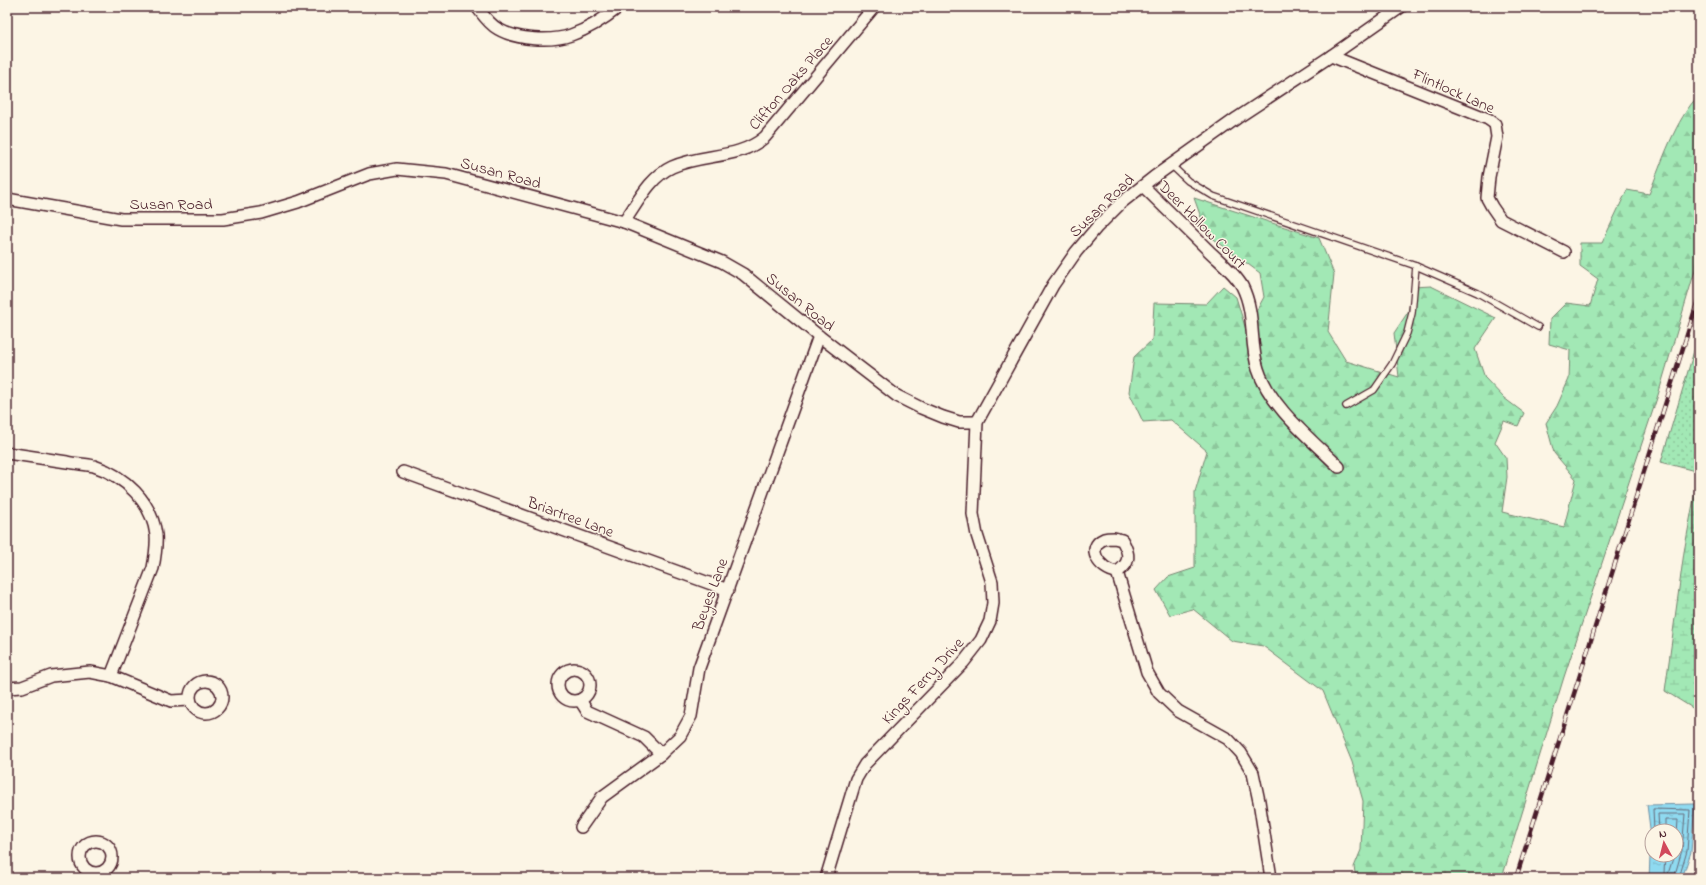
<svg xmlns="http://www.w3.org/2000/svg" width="1706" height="885" font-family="'Indie Flower',sans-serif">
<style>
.forest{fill:url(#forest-firs);stroke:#768470}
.wetland{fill:url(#wetland-marsh);stroke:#768470}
.park{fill:url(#park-dots);stroke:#768470}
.water{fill:url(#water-ripples);stroke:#738fa1;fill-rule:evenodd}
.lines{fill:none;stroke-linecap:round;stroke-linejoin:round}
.shore{stroke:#666a7a;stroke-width:1}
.lane-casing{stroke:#4a1f2b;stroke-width:8}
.street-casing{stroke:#4a1f2b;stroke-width:14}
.lane{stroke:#fcf5e5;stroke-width:5.5}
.street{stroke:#fcf5e5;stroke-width:11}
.rail-casing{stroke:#4a1f2b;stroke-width:4.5}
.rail{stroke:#fcf5e5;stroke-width:3;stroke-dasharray:9;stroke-linecap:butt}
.labels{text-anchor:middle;stroke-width:3;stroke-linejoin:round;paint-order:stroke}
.street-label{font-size:16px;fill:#4a1f2b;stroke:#fcf5e5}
</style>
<defs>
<pattern id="forest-firs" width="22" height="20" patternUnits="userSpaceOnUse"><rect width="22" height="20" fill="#a2e8b5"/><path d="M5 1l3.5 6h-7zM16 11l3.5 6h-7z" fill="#8dc79c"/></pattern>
<pattern id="wetland-marsh" width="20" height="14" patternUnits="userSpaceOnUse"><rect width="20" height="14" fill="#a2e8b5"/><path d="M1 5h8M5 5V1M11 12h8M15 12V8" fill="none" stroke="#8dc79c"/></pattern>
<pattern id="park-dots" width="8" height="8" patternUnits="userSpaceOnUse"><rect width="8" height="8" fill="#a2e8b5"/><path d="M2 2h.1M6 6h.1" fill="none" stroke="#8dc79c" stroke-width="1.8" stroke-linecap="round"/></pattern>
<pattern id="water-ripples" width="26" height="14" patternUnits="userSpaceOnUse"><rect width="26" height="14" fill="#8fdaf0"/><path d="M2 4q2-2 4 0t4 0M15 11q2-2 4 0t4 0" fill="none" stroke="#7dbbce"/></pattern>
</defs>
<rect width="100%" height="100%" fill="#fcf5e5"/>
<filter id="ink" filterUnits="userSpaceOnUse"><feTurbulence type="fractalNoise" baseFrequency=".025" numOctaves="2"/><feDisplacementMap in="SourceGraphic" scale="8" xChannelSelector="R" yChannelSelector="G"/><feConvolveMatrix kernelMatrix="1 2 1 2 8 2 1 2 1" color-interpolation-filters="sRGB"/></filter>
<g filter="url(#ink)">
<path class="forest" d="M1699 95V257L1658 395 1564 677 1502 878H1356L1354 867 1361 850 1363 801 1352 762 1323 691 1263 646 1232 641 1193 609 1170 615 1156 590 1168 577 1195 568V492L1207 451 1171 420 1143 422 1129 392 1134 357 1152 340 1154 303 1206 304 1223 286 1236 297 1246 330 1264 297 1260 273 1207 234 1194 198 1319 238 1334 274 1328 332 1346 361 1399 377 1394 333 1408 312 1413 287 1431 286 1496 318 1475 349 1485 378 1504 398 1524 413 1518 426 1504 421 1495 442 1506 458 1507 477 1502 512 1564 527 1576 479 1554 453 1546 423 1557 406 1569 379 1570 350 1549 344 1550 319 1566 303 1590 306 1598 279 1580 266V243H1602L1627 190 1649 194C1662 162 1675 120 1699 95Z"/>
<path class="wetland" d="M1699 471V712L1665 691 1684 552Z"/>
<path class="park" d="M1699 334V472L1661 462Z"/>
<path class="water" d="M1695 804 1691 852 1682 878H1649L1651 836 1647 805ZM1652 831H1676V855H1652Z"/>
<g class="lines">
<g class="shore">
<path d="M1654 831 1653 809 1690 810 1687 851 1679 878"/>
<path d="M1659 831 1658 814H1685L1682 850 1674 878"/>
<path d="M1665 831V820H1678L1676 849"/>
<path d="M1665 855 1664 873 1666 875 1668 874 1674 855"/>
</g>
<defs>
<g id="lane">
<path d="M1171 165 1188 181 1213 196 1416 266 1412 313 1407 333 1392 364 1374 390 1346 406"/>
<path d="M1416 266 1478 293 1538 327"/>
</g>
<g id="street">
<path d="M477 7C483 15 489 24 498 29 517 40 551 42 571 35 589 29 604 19 619 7"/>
<path d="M1331 56 1488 119 1495 124 1497 137 1489 177 1487 198 1492 207 1501 220 1564 252"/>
<path d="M1143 186C1165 208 1187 229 1208 250 1219 261 1234 272 1242 286 1256 314 1249 341 1258 369 1270 407 1311 439 1339 467"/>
<path d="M7 199 121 219H223L261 213 298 202 369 174 397 169 446 174 624 222 722 262 743 274 819 336 897 396 921 408 943 417 959 422H977"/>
<path d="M624 222C638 202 650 177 672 167 703 153 738 160 765 137L874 7"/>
<path d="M7 453C27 456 47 459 67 462 76 464 86 464 94 466 125 476 152 502 156 535 157 546 155 557 153 568L111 676"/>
<path d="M403 472 728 590"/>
<path d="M1114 538 1122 540C1130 554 1131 563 1117 572 1099 570 1085 547 1104 539 1107 538 1111 538 1114 538Z"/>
<path d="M1117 572 1147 672 1159 693 1178 711 1228 739 1241 753 1253 773 1259 801 1271 878"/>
<circle cx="574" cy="685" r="16"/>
<circle cx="206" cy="697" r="16"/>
<path d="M7 688 22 687 51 676 90 672 111 676 171 701 190 700"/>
<path d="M580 700 587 711 644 737 661 754"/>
<path d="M581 827 602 797 661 754 680 736 691 716 699 668 819 336"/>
<circle cx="96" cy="857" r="16"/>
<path d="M826 878 856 779 865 764 963 663 981 640 990 621 993 603 992 582 977 535 973 514 977 422 1053 285 1076 252 1097 227 1121 203 1154 177 1237 118 1331 56 1401 7"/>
</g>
</defs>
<use href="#lane" class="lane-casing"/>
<use href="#street" class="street-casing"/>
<use href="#lane" class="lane"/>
<use href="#street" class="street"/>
<defs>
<path id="rail" d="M1516 878 1699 297"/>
</defs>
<use href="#rail" class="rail-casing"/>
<use href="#rail" class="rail"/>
</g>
</g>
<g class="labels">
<g class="street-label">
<text transform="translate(790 82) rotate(-49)" y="6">Clifton Oaks Place</text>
<text transform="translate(1454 90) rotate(24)" y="6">Flintlock Lane</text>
<text transform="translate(501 172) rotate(15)" y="6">Susan Road</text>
<text x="171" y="209">Susan Road</text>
<text transform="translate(1101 205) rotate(-44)" y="6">Susan Road</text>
<text transform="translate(1203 224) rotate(45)" y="6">Deer Hollow Court</text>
<text transform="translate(801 301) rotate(39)" y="6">Susan Road</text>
<text transform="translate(571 516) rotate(20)" y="6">Briartree Lane</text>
<text transform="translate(709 594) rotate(-70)" y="6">Beyes Lane</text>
<text transform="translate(922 680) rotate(-47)" y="6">Kings Ferry Drive</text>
</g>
</g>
<rect width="1706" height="885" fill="none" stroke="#fcf5e5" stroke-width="24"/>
<rect x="12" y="12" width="1682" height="861" fill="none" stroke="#4a1f2b" stroke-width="1.5" filter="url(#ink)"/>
<g transform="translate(1664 843) rotate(353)"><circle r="19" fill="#fcf5e5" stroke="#b59f9b"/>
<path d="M0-3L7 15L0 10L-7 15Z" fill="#d1495b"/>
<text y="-6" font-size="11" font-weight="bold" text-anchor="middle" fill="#4a1f2b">N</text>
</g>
</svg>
